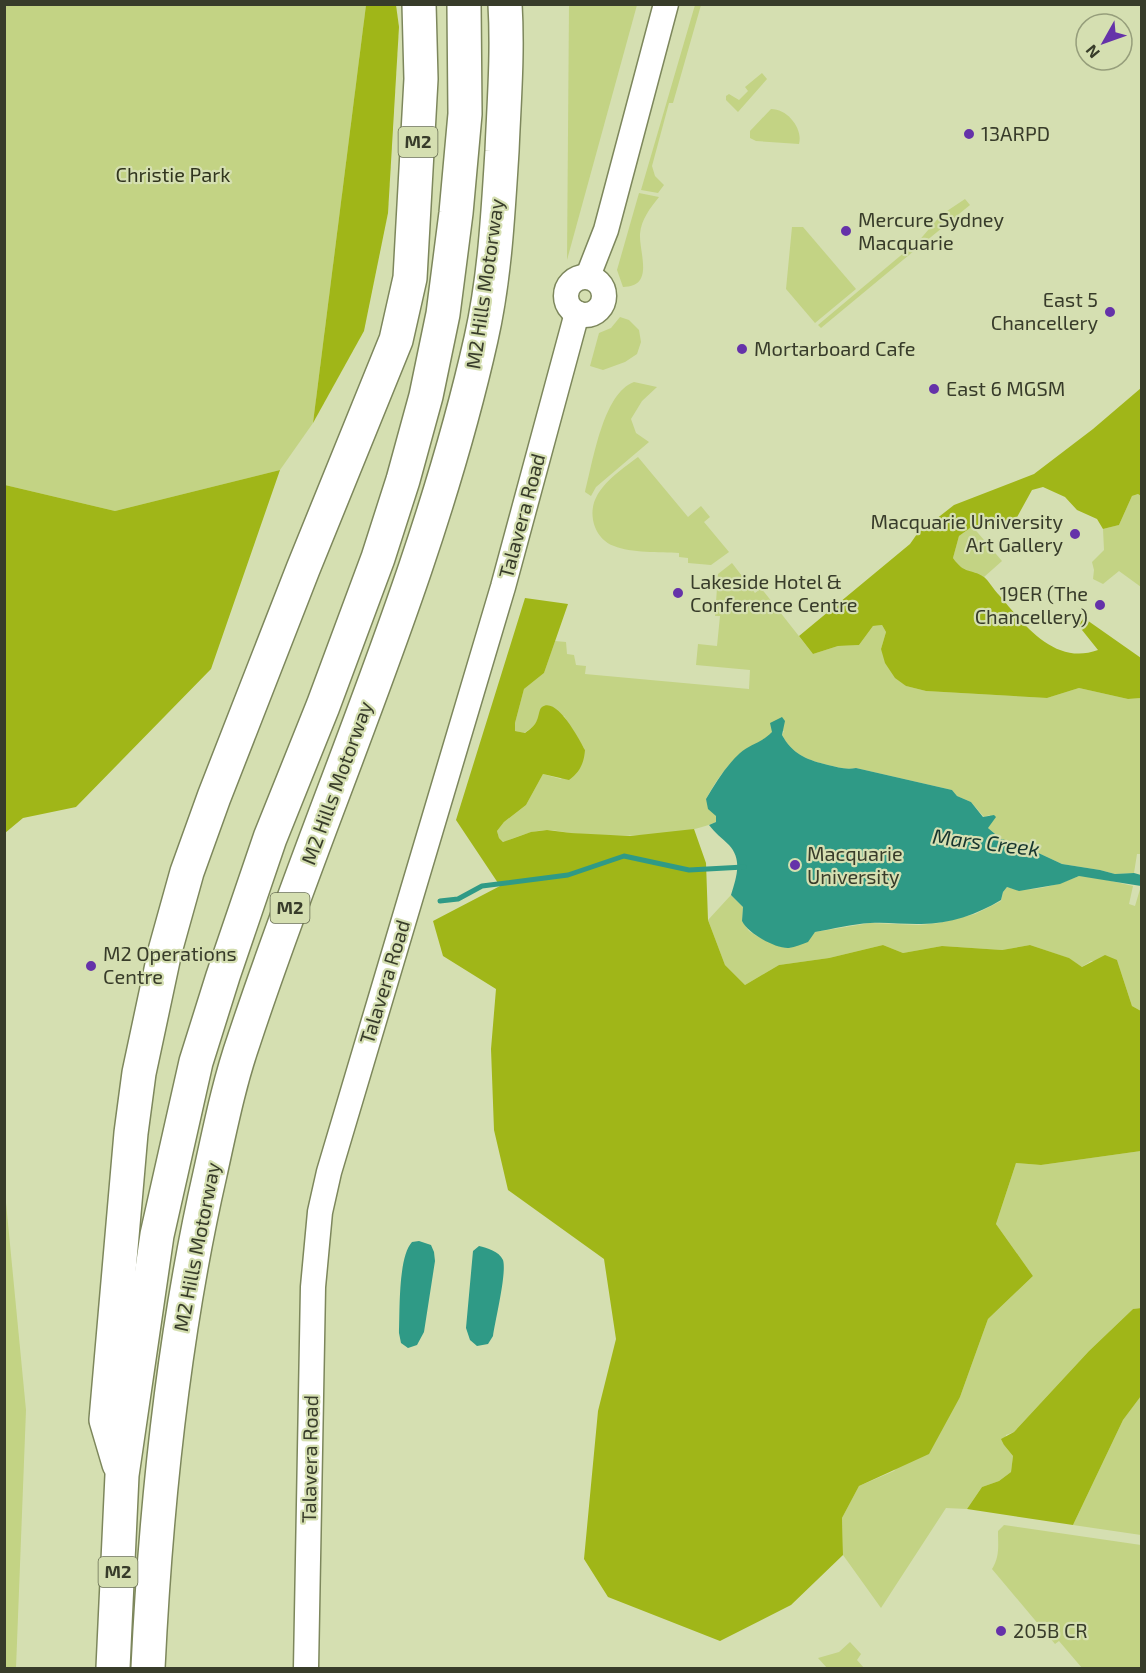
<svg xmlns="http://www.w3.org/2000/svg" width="1146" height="1673" font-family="'Exo 2',sans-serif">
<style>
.green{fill:#c3d384}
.forest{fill:#a0b618}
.water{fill:#2f9a86}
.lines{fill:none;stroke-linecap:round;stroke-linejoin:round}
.stream{stroke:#2f9a86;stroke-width:5}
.tertiary-casing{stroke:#7d875c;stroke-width:27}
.motorway-casing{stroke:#7d875c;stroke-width:36}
.tertiary{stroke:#fff;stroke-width:24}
.motorway{stroke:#fff;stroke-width:33}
.poi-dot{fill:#6532a9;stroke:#d5dfb1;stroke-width:2}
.labels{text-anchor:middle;stroke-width:4.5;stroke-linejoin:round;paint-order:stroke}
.shield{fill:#d5dfb1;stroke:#676d52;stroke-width:1.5}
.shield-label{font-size:18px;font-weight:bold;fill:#383c2a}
.poi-label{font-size:20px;fill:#383c2a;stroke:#d5dfb1;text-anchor:start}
.park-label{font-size:20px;fill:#31351e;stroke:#d5dfb1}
.street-label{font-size:20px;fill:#383c2a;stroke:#d5dfb1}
.water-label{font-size:21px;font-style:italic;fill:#17362f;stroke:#d5dfb1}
</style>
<rect width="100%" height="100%" fill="#d5dfb1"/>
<g class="green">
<path d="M5 5H366L313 423 280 470 115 511 5 485Z"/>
<path d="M569 5H637L567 260Z"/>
<path d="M695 5H701L673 103H669L652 166 655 176 664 185 658 193 641 190Z"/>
<path d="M762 73 767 79 738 112 726 100V96L729 94 739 100 748 91 745 87Z"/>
<path d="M771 109C788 109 803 129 799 144L756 141 750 138V131Z"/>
<path d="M639 193 659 197C650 208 641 220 640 234 639 253 655 287 623 287L617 270Z"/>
<path d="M965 199 970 205 920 246 917 243 941 215Z"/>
<path d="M792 227H803L856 289 815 323 786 289Z"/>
<path d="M912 246 915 250 821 328 818 325Z"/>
<path d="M620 317 629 320 639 330 641 342 637 354 625 362 603 370 590 366 599 333 611 328Z"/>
<path d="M634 382 657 387 642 401 631 419 636 433 649 442 596 487 591 496 585 492C593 462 603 393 634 382Z"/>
<path d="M638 457 688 517 701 506 710 517 704 522 729 552 711 565 688 563V558L679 557V553C660 552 631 553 614 546 605 543 598 535 595 527 583 494 616 474 638 457Z"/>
<path d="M1138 494 1141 496V587L1119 571 1103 584 1093 579 1094 570 1092 562 1104 550 1103 529 1119 525 1132 496Z"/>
<path d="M972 526 1002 561 984 577 961 569 953 558 959 536Z"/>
<path d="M732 563 755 593 761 588 813 654 838 646 859 645 873 626 882 625 886 632 881 649 906 686 926 691 1047 698 1079 688 1128 699 1141 698 1142 854H1137L1134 873 1115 874 1100 870 1062 864 1017 843 1001 839 988 828 990 815 984 817 971 802 957 796 952 790 856 768C845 770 838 767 828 765 808 760 793 755 782 735L784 731C775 732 771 735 763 740 735 755 721 771 706 799L716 816V822C681 838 609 837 570 833 563 832 555 830 548 830 532 830 517 837 504 842L499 838 497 831 504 822 526 805 543 774 561 779 585 750 564 716 539 717 534 726 524 733 515 731V723L524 689 544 673 555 641 566 642 567 654 574 655 576 665 586 666 585 674 749 689 750 670 696 665 698 644 717 646 720 616H715L718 574Z"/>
<path d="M1079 876 1094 877 1133 886 1129 904 1135 906 1141 886V1011L1132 1006 1117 960 1091 961 1082 967 1068 958 1030 945 1002 950 942 946 903 953 883 945 829 958 779 965 745 985 725 965 708 920 731 895 743 907 742 921 749 931 757 936 781 947 790 948 815 932 870 923 919 925 939 923 975 914 1001 901 1003 892 1007 887C1029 894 1058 885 1079 876Z"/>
<path d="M1141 1151V1308L1133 1309 1089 1351 1014 1432 1006 1435 1004 1445 1013 1456 1011 1472 999 1481 982 1487 967 1509 946 1508 881 1608 843 1555 842 1518 859 1486 894 1471 960 1397 988 1319 1033 1276 996 1224 1016 1163 1041 1165Z"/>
<path d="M4 1182 26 1410 16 1668H4Z"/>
<path d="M1141 1396V1535L1073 1525 1123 1420Z"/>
<path d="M1004 1525 1141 1545V1668H1082L1059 1641 1055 1644 992 1569C1000 1556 998 1546 998 1531Z"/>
<path d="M850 1642 861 1654 857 1660 864 1668H827L818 1658 839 1652Z"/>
</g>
<g class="forest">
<path d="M366 5H396L399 27 388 213 364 331 313 423Z"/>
<path d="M1141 388V496L1138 494 1132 496 1119 525 1103 529 1097 519 1077 510 1065 497 1043 487 1032 490 1016 519 1001 525H974L959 536 953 558C965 575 970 568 984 577 989 581 994 590 999 595 1024 624 1054 666 1098 650L1078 625 1084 618 1141 658V698L1128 699 1079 688 1047 698 926 691 906 686 895 678 885 663 881 649 886 632 882 625 873 626 859 645 838 646 813 654 799 636 910 544 917 534 954 505 1034 474 1093 429Z"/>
<path d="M280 470 211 669 76 807 23 818 5 833V485L115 511Z"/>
<path d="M525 598 568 604 544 673 524 689 515 723V731L525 733C530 729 535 726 537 720 539 716 539 709 542 707 557 696 580 741 585 750 584 763 580 772 569 780L543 774 526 805 504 822 497 831 499 838 503 842 531 832 547 830 571 833 630 836 694 829 706 863 708 920 725 965 745 985 779 965 829 958 883 945 903 953 942 946 1002 950 1030 945 1069 958 1082 967 1105 955 1117 960 1132 1006 1141 1011V1151L1041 1165 1016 1163 996 1224 1033 1276 988 1319 960 1397 929 1454 859 1486 842 1518 843 1555 791 1605 720 1641 608 1597 584 1559 598 1411 616 1339 604 1259 508 1190 494 1130 491 1049 496 989 443 956 433 921 500 886 456 820Z"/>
<path d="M1141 1308V1396L1123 1420 1073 1525 967 1509 982 1487 999 1481 1011 1472 1013 1456 1004 1445 1001 1439 1014 1432 1089 1351 1133 1309Z"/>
</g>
<g class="water">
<path d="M782 717 785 721 782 735C793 755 808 760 828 765 838 767 845 770 856 768L952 790 957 796 971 802 983 817 994 815 996 817 988 828 1001 839 1017 843 1062 864 1100 870 1115 874 1134 873 1141 875V886L1079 876 1060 884 1019 891 1007 887 1003 892 1001 900C976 915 947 925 917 924 901 924 886 922 870 923 852 924 833 929 815 932L808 942C802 944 795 947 789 948 775 949 748 933 742 921L743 907 731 895C736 878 743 860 729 845 722 838 715 833 709 825L716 822V816L708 809 706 799C716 782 726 766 740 753 750 744 763 742 772 732L770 723Z"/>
<path d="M419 1241 431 1245 434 1252 435 1261 424 1332 417 1345 408 1348 401 1343 399 1333C400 1311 398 1257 412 1242Z"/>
<path d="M479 1246C487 1248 499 1251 503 1260 507 1273 495 1321 493 1336L488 1344 477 1346 470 1340 466 1328 473 1251Z"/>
</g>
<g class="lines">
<path class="stream" d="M440 901 458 899 482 886 568 875 624 856 689 870 744 867"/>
<defs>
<g id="tertiary">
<path d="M588 276 606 230 666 4"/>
<circle cx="585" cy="296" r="19"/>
<path d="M306 1668 313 1287 320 1212 329 1172 503 587 577 313"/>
</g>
<g id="motorway">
<path d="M119 1464 106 1420 131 1133 139 1073 165 951 187 872 214 797 303 569 396 340 410 278 421 79 419 4"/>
<path d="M113 1668 122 1475 157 1235 196 1062 223 976 270 838 323 706 378 558 403 480 426 396 443 314 456 213 465 114 464 4"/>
<path d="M148 1668C156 1502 173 1336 210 1174 220 1129 229 1083 244 1040 321 806 427 580 481 339 495 277 498 213 502 151 504 102 508 54 505 4"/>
</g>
</defs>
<use href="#tertiary" class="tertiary-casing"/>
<use href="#motorway" class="motorway-casing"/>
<use href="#tertiary" class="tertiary"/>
<use href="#motorway" class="motorway"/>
</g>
<g class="poi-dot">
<circle cx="969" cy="134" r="6"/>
<circle cx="846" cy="231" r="6"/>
<circle cx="1110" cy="312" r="6"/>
<circle cx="742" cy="349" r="6"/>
<circle cx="934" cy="389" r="6"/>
<circle cx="1075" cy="534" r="6"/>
<circle cx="678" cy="593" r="6"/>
<circle cx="1100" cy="605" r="6"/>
<circle cx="795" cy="865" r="6"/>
<circle cx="91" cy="966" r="6"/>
<circle cx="1001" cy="1631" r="6"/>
</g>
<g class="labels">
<g class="shield">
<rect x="398.5" y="127" width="39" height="30" rx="4.5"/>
<rect x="270.5" y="893" width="39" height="30" rx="4.5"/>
<rect x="98.5" y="1557" width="39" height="30" rx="4.5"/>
</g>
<g class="shield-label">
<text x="418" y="148">M2</text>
<text x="290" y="914">M2</text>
<text x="118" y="1578">M2</text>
</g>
<g class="poi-label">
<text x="981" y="141">13ARPD</text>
<text x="858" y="227">Mercure Sydney<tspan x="858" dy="23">Macquarie</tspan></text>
<text x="1098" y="307" text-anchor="end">East 5<tspan x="1098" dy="23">Chancellery</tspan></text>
<text x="754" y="356">Mortarboard Cafe</text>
<text x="946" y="396">East 6 MGSM</text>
<text x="1063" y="529" text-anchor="end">Macquarie University<tspan x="1063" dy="23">Art Gallery</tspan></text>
<text x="690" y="589">Lakeside Hotel &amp;<tspan x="690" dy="23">Conference Centre</tspan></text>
<text x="1088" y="601" text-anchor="end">19ER (The<tspan x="1088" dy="23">Chancellery)</tspan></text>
<text x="807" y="861">Macquarie<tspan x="807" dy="23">University</tspan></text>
<text x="103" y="961">M2 Operations<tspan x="103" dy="23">Centre</tspan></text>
<text x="1013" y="1638">205B CR</text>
</g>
<g class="park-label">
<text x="173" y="182">Christie Park</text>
</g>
<g class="street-label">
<text transform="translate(485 284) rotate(-82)" y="7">M2 Hills Motorway</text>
<text transform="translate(522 516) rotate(-75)" y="7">Talavera Road</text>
<text transform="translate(337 783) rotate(-70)" y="7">M2 Hills Motorway</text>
<text transform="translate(385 982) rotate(-73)" y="7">Talavera Road</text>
<text transform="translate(197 1247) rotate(-79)" y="7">M2 Hills Motorway</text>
<text transform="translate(310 1459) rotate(-89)" y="7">Talavera Road</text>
</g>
<g class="water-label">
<text transform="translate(986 843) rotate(7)" y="7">Mars Creek</text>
</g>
</g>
<rect width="1146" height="1673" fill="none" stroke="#383c2a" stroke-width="12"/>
<g transform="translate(1104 42) rotate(230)"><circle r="28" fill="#d5dfb1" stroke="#969e7b" stroke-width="1.5"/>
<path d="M0-4.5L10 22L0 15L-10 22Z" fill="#6532a9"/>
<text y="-9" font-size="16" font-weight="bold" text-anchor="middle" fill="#383c2a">N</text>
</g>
</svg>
